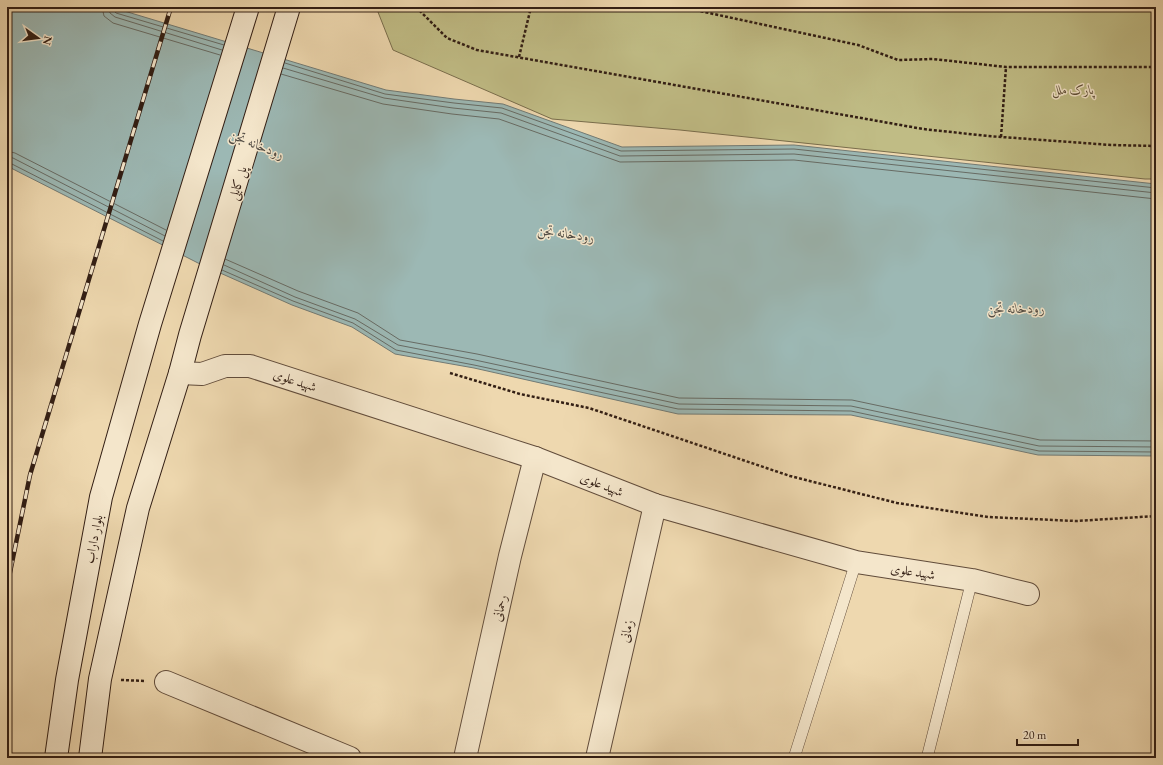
<svg xmlns="http://www.w3.org/2000/svg" width="1163" height="765" font-family="'EB Garamond',Amiri,serif">
<style>
.green{fill:#c0bc85;stroke:#796d4c}
.water{fill:#9cb8b4;stroke:#727a74}
.lines{fill:none;stroke-linecap:round;stroke-linejoin:round}
.shore{stroke:#676b64;stroke-width:1}
.service-casing{stroke:#614c3b;stroke-width:12}
.minor-casing{stroke:#614c3b;stroke-width:24}
.secondary-casing{stroke:#321e14;stroke-width:24}
.path{stroke:#321e14;stroke-width:2.5;stroke-dasharray:3 2;stroke-linecap:butt}
.service{stroke:#f4e6cb;stroke-width:11}
.minor{stroke:#f4e6cb;stroke-width:22}
.secondary{stroke:#f4e6cb;stroke-width:22}
.rail-casing{stroke:#321e14;stroke-width:4.5}
.rail{stroke:#f4e6cb;stroke-width:3;stroke-dasharray:9;stroke-linecap:butt}
.labels{text-anchor:middle;stroke-width:3;stroke-linejoin:round;paint-order:stroke}
.park-label{font-size:13px;font-style:italic;fill:#5d4d36;stroke:#f4e6cb}
.street-label{font-size:13px;fill:#321e14;stroke:#f4e6cb}
.water-label{font-size:14px;font-style:italic;fill:#524c44;stroke:#f4e6cb}
</style>
<rect width="100%" height="100%" fill="#eed8af"/>
<filter id="stains"><feTurbulence type="fractalNoise" baseFrequency=".005" numOctaves="4"/><feColorMatrix values="0 0 0 0 .2 0 0 0 0 .09 0 0 0 0 .02 0 0 0 .5 -.17"/></filter>
<radialGradient id="worn" r=".72"><stop offset=".6" stop-color="#630" stop-opacity="0"/><stop offset="1" stop-color="#630" stop-opacity=".3"/></radialGradient>
<path class="green" d="M376 7H1156V179H1145L680 130 552 119 393 50Z"/>
<path class="water" d="M7 7H111L386 90 454 99 503 104 622 147 794 145 1156 184V456L1038 455 851 415 678 414 474 368 395 354 352 327 292 305 200 264 7 166Z"/>
<g class="lines">
<g class="shore">
<path d="M102 7 104 16 113 23 220 55"/>
<path d="M108 7 110 13 115 17 222 50"/>
<path d="M113 7 114 11 116 13 224 45"/>
<path d="M285 63 385 94 454 103 502 108 621 151 794 149 1156 188"/>
<path d="M283 68 384 98 453 108 501 113 620 156 794 154 1156 193"/>
<path d="M281 74 383 104 452 114 499 119 620 162 794 160 1156 199"/>
<path d="M7 151 15 153 166 230"/>
<path d="M7 157 13 158 165 236"/>
<path d="M7 162 10 163 163 241"/>
<path d="M225 259 298 291 358 313 400 340 477 354 679 398 852 400 1040 440 1156 441"/>
<path d="M224 265 295 297 355 319 398 345 475 360 679 404 851 406 1039 446 1156 447"/>
<path d="M222 270 293 301 353 323 396 350 474 365 678 409 851 411 1039 451 1156 452"/>
</g>
<defs>
<g id="service">
<path d="M794 758 856 562"/>
<path d="M927 758 972 580"/>
</g>
<g id="minor">
<path d="M180 373 202 374 225 366H250L535 458 655 505 856 562 972 580 1028 594"/>
<path d="M166 682 350 758"/>
<path d="M465 758 510 556 535 458"/>
<path d="M597 758 655 505"/>
</g>
<g id="secondary">
<path d="M56 758 67 680 101 497 150 324 248 7"/>
<path d="M90 758 100 679 138 508 180 373 190 335 289 7"/>
</g>
</defs>
<use href="#service" class="service-casing"/>
<use href="#minor" class="minor-casing"/>
<use href="#secondary" class="secondary-casing"/>
<g class="path">
<path d="M416 7 447 38 477 50 923 129 988 136 1111 145 1156 146"/>
<path d="M681 7 858 45 898 60 933 59 1006 67H1156"/>
<path d="M519 57 531 7"/>
<path d="M1001 137 1006 67"/>
<path d="M450 373 520 394 589 408 790 476 897 503 988 517 1076 521 1156 516"/>
<path d="M121 680 146 681"/>
</g>
<use href="#service" class="service"/>
<use href="#minor" class="minor"/>
<use href="#secondary" class="secondary"/>
<defs>
<path id="rail" d="M7 587 30 475 171 7"/>
</defs>
<use href="#rail" class="rail-casing"/>
<use href="#rail" class="rail"/>
</g>
<g class="labels">
<g class="park-label">
<text x="1073" y="94">پارک ملل</text>
</g>
<g class="street-label">
<text transform="translate(237 183) rotate(-73)" y="5">پل کابلی</text>
<text transform="translate(295 380) rotate(18)" y="5">شهید علوی</text>
<text transform="translate(602 484) rotate(21)" y="5">شهید علوی</text>
<text transform="translate(93 539) rotate(-79)" y="5">بلوار داراب</text>
<text transform="translate(913 571) rotate(9)" y="5">شهید علوی</text>
<text transform="translate(499 608) rotate(-77)" y="5">رحمانی</text>
<text transform="translate(626 631) rotate(-77)" y="5">زمانی</text>
</g>
<g class="water-label">
<text transform="translate(257 144) rotate(22)" y="5">رودخانه تجن</text>
<text transform="translate(566 233) rotate(8)" y="5">رودخانه تجن</text>
<text x="1016" y="313">رودخانه تجن</text>
</g>
</g>
<rect width="1163" height="765" fill="none" stroke="#eed8af" stroke-width="24"/>
<rect x="8" y="8" width="1147" height="749" fill="none" stroke="#321e14" stroke-width="2"/>
<rect x="12" y="12" width="1139" height="741" fill="none" stroke="#321e14"/>
<g transform="translate(38 38) rotate(104)" stroke="#f4e6cb" stroke-width="3" paint-order="stroke">
<path d="M0-3L7 15L0 10L-7 15Z" fill="#321e14"/>
<text y="-6" font-size="11" font-weight="bold" text-anchor="middle" fill="#321e14">N</text>
</g>
<path d="M1017 739v6h61v-6" fill="none" stroke="#321e14" stroke-width="2"/>
<text x="1023" y="739" font-size="12" fill="#321e14" stroke="#f4e6cb" stroke-width="3" paint-order="stroke">20 m</text>
<rect width="100%" height="100%" filter="url(#stains)"/>
<rect width="100%" height="100%" fill="url(#worn)"/>
</svg>
